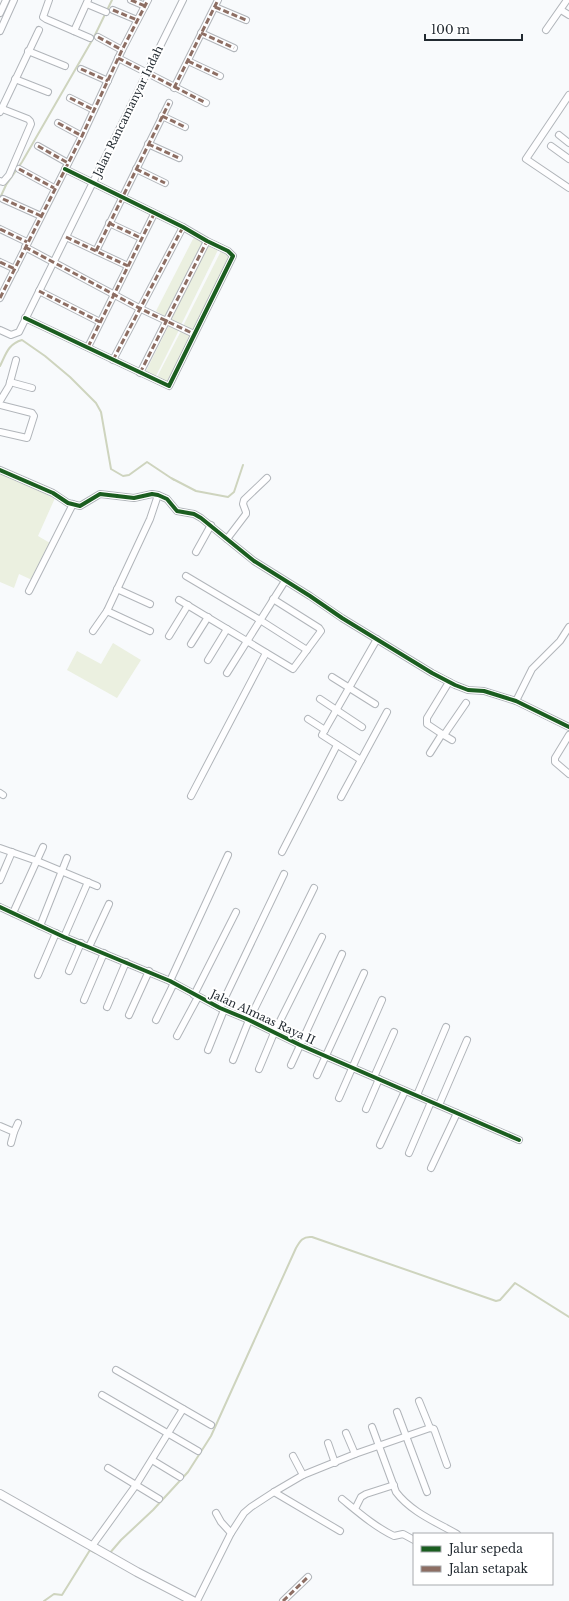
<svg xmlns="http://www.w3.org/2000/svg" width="569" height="1601" font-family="'Libre Baskerville',serif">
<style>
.grass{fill:#ebf0e0}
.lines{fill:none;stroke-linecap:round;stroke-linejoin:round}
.stream{stroke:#ced4be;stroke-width:2}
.minor-casing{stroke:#b1b5ba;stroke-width:8}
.tertiary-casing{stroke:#b1b5ba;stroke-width:10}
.minor{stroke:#fefeff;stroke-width:6}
.tertiary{stroke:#fefeff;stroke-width:8}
.quiet{stroke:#8d6e63;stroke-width:3;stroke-dasharray:6 3;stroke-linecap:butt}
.cycleway-casing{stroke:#fff;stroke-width:6}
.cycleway{stroke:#1b5e20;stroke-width:4}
.labels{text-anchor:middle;stroke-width:4;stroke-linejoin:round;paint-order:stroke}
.street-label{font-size:11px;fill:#222a31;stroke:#fff}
</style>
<rect width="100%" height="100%" fill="#f8fafc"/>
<g class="grass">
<path d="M194 237 204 242 166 317 156 311Z"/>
<path d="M209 245 218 250 181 325 171 320Z"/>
<path d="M221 251 230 256 193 331 183 326Z"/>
<path d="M169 325 179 330 155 378 145 373Z"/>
<path d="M181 331 191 335 166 384 156 379Z"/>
<path d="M0 473 55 498 38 536 50 543 32 580 19 574 14 588 0 582Z"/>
<path d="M113 643 141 660 117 698 67 670 77 651 101 664Z"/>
</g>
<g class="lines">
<g class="stream">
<path d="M0 198 6 185 22 162 94 37 112 0"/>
<path d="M0 366C6 354 8 344 22 340L45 356 70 377 96 403 101 412 111 469 123 476 129 475 147 462 174 480 171 478 196 491 228 497 234 492 243 465"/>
<path d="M109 1554 121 1540 153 1510 188 1472 211 1436 296 1248C300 1241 303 1236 312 1237L496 1301 500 1300 515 1283 569 1317"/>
<path d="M44 1601 54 1594 62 1595 90 1550 96 1553"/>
</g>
<defs>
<g id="minor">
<path d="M49 0 43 17 46 19 90 38"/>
<path d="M131 0 145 6"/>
<path d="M87 4 106 12"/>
<path d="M215 7 246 20"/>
<path d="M113 10 137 20"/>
<path d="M561 10 569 15"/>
<path d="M0 13 6 0"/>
<path d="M546 30 567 0"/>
<path d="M0 31 14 0"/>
<path d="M74 31 88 0"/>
<path d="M201 33 234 48"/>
<path d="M98 37 122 50"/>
<path d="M28 51 65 66"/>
<path d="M118 58 206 103"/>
<path d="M188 61 220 76"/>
<path d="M81 69 108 81"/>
<path d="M15 79 48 92"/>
<path d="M174 88 218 0"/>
<path d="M569 95 526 159 569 188"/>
<path d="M70 98 94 110"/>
<path d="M0 108 28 119 30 121 31 124 9 175 3 182 0 181"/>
<path d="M0 112 39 30"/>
<path d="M162 116 185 127"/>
<path d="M58 123 82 136"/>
<path d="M559 135 569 143"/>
<path d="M148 144 179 158"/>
<path d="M38 146 68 163"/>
<path d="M551 146 569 159"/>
<path d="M19 169 54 188"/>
<path d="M136 169 165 183"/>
<path d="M3 199 41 216"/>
<path d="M109 223 141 238"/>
<path d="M0 229 27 242"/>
<path d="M66 237 128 266"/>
<path d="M25 247 141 309 194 334"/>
<path d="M96 251 169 103"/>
<path d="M0 262 15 269"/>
<path d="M39 291 100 322"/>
<path d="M0 298 82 136 122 50 148 0"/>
<path d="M25 318 169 386 233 256 228 251 207 241 183 227 65 169"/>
<path d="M0 330 11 335 19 332 183 0"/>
<path d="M88 347 154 214"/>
<path d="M113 360 183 227"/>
<path d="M140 373 207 241"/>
<path d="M10 382 32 388"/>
<path d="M0 401 9 386 16 360"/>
<path d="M0 405 32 413 34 416 27 438 0 432"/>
<path d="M0 470 53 493 68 503 80 506 100 494 134 498 152 494 158 495 167 499 177 511 194 514 201 518 254 561 310 596 342 618 432 673 455 685 468 690 484 691 516 701 569 727"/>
<path d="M227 539 246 514V512L243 504 244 500 267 478"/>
<path d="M196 552 211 525"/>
<path d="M186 576 260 620 307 650"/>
<path d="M117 589 150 604"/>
<path d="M29 591 73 504"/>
<path d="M179 600 293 669 321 631 319 628 273 599"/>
<path d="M107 611 150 631"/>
<path d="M93 631 107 611 150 519 158 495"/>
<path d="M169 636 188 605"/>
<path d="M191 644 208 617"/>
<path d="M208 660 227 629"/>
<path d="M227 673 285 581"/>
<path d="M332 677 375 704"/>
<path d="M320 699 362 727"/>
<path d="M516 701 532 669 560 641 569 627"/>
<path d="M308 719 325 730"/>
<path d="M442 734 452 740"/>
<path d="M444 735 466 703"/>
<path d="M569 735 555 758V762L569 774"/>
<path d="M430 753 442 734 427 724V718L449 682"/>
<path d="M361 760 322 735 377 639"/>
<path d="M0 793 3 795"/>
<path d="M191 796 266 653"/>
<path d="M341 797 387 712"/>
<path d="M0 848 37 861 97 886"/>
<path d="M282 852 337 745"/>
<path d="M0 880 12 852"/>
<path d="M0 907 64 937 170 981 220 1008 249 1020 300 1045 519 1140"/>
<path d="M13 913 43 847"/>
<path d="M40 926 67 858"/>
<path d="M64 937 88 882"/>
<path d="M89 947 109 904"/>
<path d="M69 971 81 943"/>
<path d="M38 975 56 933"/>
<path d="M170 981 228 855"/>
<path d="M194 995 236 912"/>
<path d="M84 1000 104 953"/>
<path d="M107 1007 126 962"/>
<path d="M220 1008 284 874"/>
<path d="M129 1015 149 971"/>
<path d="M156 1020 174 983"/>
<path d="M177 1036 198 997"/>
<path d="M208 1050 224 1010"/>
<path d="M233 1060 249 1020 314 888"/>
<path d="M291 1065 342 954"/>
<path d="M259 1069 274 1033 322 937"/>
<path d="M317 1075 364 973"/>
<path d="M374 1077 394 1032"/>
<path d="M417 1095 446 1027"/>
<path d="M339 1098 382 1000"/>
<path d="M439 1105 467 1040"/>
<path d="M366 1109 379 1079"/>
<path d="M0 1126 14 1132"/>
<path d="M11 1143 14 1132 18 1123"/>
<path d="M380 1145 405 1091"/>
<path d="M409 1153 431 1102"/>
<path d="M431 1168 457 1113"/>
<path d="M116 1370 211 1425"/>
<path d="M102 1395 198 1451"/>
<path d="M419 1401 430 1428"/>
<path d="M397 1412 427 1492"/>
<path d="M372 1427 396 1492C411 1512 436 1522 457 1534"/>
<path d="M346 1433 355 1454"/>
<path d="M328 1443 335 1463"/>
<path d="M293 1456 303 1475"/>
<path d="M152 1460 180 1477"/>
<path d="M108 1468 159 1499"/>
<path d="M274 1492 340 1531"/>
<path d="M342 1499C358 1512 375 1527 394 1536L403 1534 414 1540"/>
<path d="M355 1509 361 1497 366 1494 394 1485"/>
<path d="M216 1513 221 1522 231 1533"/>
<path d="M92 1546 136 1485 183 1409"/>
<path d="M197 1601 231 1533 244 1513 251 1507 274 1492 303 1475 355 1454 430 1428 434 1429 447 1465"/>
<path d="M283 1601 308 1577"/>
</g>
<path id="tertiary" d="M0 1494 137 1572 193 1601"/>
</defs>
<use href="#minor" class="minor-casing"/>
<use href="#tertiary" class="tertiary-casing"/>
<use href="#minor" class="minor"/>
<use href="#tertiary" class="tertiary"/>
<g class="quiet">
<path d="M131 0 145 6"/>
<path d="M215 7 246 20"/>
<path d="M113 10 137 20"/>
<path d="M201 33 234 48"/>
<path d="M98 37 122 50"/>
<path d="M118 58 206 103"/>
<path d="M188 61 220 76"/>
<path d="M81 69 108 81"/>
<path d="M174 88 218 0"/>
<path d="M70 98 94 110"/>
<path d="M162 116 185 127"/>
<path d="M58 123 82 136"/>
<path d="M148 144 179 158"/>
<path d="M38 146 68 163"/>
<path d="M19 169 54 188"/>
<path d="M136 169 165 183"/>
<path d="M3 199 41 216"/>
<path d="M109 223 141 238"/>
<path d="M0 229 27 242"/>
<path d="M66 237 128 266"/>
<path d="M25 247 141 309 194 334"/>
<path d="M96 251 169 103"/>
<path d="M0 262 15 269"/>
<path d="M39 291 100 322"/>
<path d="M0 298 82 136 122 50 148 0"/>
<path d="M88 347 154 214"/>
<path d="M113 360 183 227"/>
<path d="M140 373 207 241"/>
<path d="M283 1601 308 1577"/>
</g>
<defs>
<g id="cycleway">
<path d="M25 318 169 386 233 256 228 251 207 241 183 227 65 169"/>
<path d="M0 470 53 493 68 503 80 506 100 494 134 498 152 494 158 495 167 499 177 511 194 514 201 518 254 561 310 596 342 618 432 673 455 685 468 690 484 691 516 701 569 727"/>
<path d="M0 907 64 937 170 981 220 1008 249 1020 300 1045 519 1140"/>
</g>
</defs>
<use href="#cycleway" class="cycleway-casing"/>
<use href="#cycleway" class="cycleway"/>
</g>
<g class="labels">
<g class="street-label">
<text transform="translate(128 111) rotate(-64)" y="4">Jalan Rancamanyar Indah</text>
<text transform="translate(263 1017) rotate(25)" y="4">Jalan Almaas Raya II</text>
</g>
</g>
<rect x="413" y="1533" width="140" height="52" fill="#ffffff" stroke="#a7aaad"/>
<rect x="421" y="1546" width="20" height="6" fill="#1b5e20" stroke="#a7aaad"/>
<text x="449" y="1553" font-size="12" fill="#222a31">Jalur sepeda</text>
<rect x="421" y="1566" width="20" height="6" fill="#8d6e63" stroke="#a7aaad"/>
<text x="449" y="1573" font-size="12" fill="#222a31">Jalan setapak</text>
<path d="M425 34v6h97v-6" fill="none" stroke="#222a31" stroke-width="2"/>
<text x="431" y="34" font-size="12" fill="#222a31" stroke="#ffffff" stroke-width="3" paint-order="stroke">100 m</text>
</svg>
